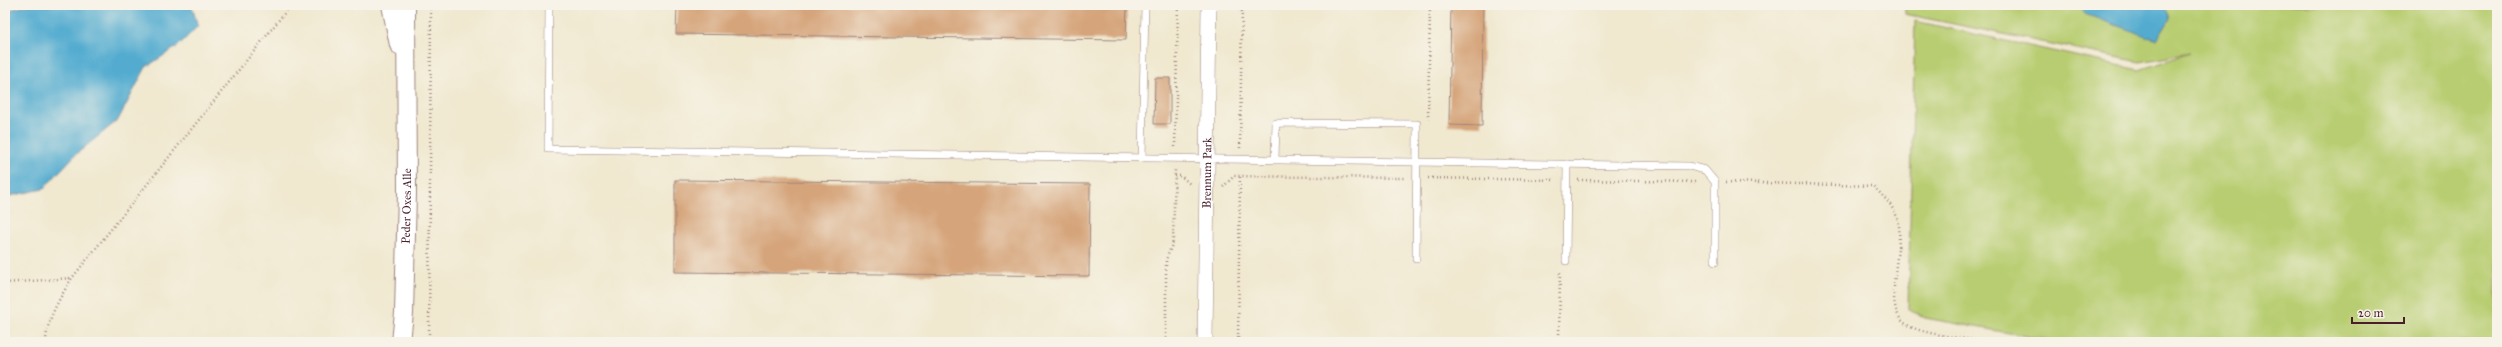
<svg xmlns="http://www.w3.org/2000/svg" width="2502" height="347" font-family="'IM FELL Great Primer',serif">
<style>
.green{fill:#b8cd71;stroke:#81764e}
.water{fill:#52acd0;stroke:#4e667e}
.building{fill:#d5a47a}
.lines{fill:none;stroke-linecap:round;stroke-linejoin:round}
.service-casing{stroke:#9d847d;stroke-width:8}
.minor-casing{stroke:#9d847d;stroke-width:16}
.tertiary-casing{stroke:#9d847d;stroke-width:20}
.path{stroke:#9d847d;stroke-width:2.5;stroke-dasharray:1 3;stroke-linecap:butt}
.service{stroke:#fff;stroke-width:7}
.minor{stroke:#fff;stroke-width:15}
.tertiary{stroke:#fff;stroke-width:18}
.labels{text-anchor:middle;stroke-width:4;stroke-linejoin:round;paint-order:stroke}
.street-label{font-size:12px;fill:#4a1f2b;stroke:#f7f3e8}
</style>
<rect width="100%" height="100%" fill="#f7f3e8"/>
<filter id="ink" filterUnits="userSpaceOnUse"><feTurbulence type="fractalNoise" baseFrequency=".025" numOctaves="2"/><feDisplacementMap in="SourceGraphic" scale="8" xChannelSelector="R" yChannelSelector="G"/><feConvolveMatrix kernelMatrix="1 2 1 2 8 2 1 2 1" color-interpolation-filters="sRGB"/></filter>
<filter id="wash" filterUnits="userSpaceOnUse"><feTurbulence type="fractalNoise" baseFrequency=".012" numOctaves="4" result="noise"/><feDisplacementMap in="SourceGraphic" scale="16" xChannelSelector="R" yChannelSelector="G"/><feGaussianBlur stdDeviation="0.9" result="paint"/><feColorMatrix in="noise" values="0 0 0 0 0 0 0 0 0 0 0 0 0 0 0 0 0 1.4 0 .05"/><feComposite in="paint" operator="in"/></filter>
<g filter="url(#wash)">
<rect width="100%" height="100%" fill="#f0e8cf"/>
<path class="green" d="M1905 5H2497V342H2060L1925 318 1908 308 1915 21 2139 70 2190 53 2140 62 1905 14Z"/>
<g class="water">
<path d="M28 5H188L192 7 198 26 178 46 146 67 118 120 75 155 43 189 5 197V11Z"/>
<path d="M2079 5H2164L2170 19 2157 40 2085 14Z"/>
</g>
<g id="blocks">
<g class="building">
<path d="M677 5H1127L1126 40 676 34Z"/>
<path d="M1451 5H1483L1482 126 1449 125Z"/>
<path d="M1155 78H1170V124H1154Z"/>
<path d="M675 180 1090 184 1089 276 675 272Z"/>
</g>
</g>
</g>
<g filter="url(#ink)">
<use href="#blocks" fill-opacity="0" stroke="#9d847d" stroke-width="1"/>
<g class="lines">
<defs>
<g id="service">
<path d="M549 5 548 149 1689 166 1705 170 1715 182V262"/>
<path d="M1142 158 1145 5"/>
<path d="M1275 159 1276 123 1417 124 1416 259"/>
<path d="M1566 261 1567 164"/>
</g>
<g id="minor">
<path id="s1" d="M1205 342 1209 5"/>
</g>
<g id="tertiary">
<path d="M391 5 399 45"/>
<path id="s2" d="M401 342 404 313 407 193 406 5"/>
</g>
</defs>
<use href="#service" class="service-casing"/>
<use href="#minor" class="minor-casing"/>
<use href="#tertiary" class="tertiary-casing"/>
<g class="path">
<path d="M1428 120 1430 5"/>
<path d="M1175 147 1178 5"/>
<path d="M1240 148 1242 5"/>
<path d="M1175 176H1181L1191 185"/>
<path d="M1428 178 1555 180"/>
<path d="M1578 180 1697 182"/>
<path d="M1726 182 1873 186C1883 196 1893 205 1898 220 1905 245 1880 307 1906 324 1921 335 1970 339 1990 342"/>
<path d="M1223 187 1234 176 1405 178"/>
<path d="M5 283 71 278"/>
<path d="M46 342C46 320 61 296 72 278L291 5"/>
<path d="M429 342 431 5"/>
<path d="M1166 342V260L1173 242 1175 170"/>
<path d="M1238 342 1240 175"/>
<path d="M1559 342 1560 271"/>
</g>
<use href="#service" class="service"/>
<use href="#minor" class="minor"/>
<use href="#tertiary" class="tertiary"/>
</g>
</g>
<g class="labels">
<g class="street-label">
<text dy="4" stroke="none"><textPath href="#s1" startOffset="169">Brennum Park</textPath></text>
<text dy="4" stroke="none"><textPath href="#s2" startOffset="136">Peder Oxes Alle</textPath></text>
</g>
</g>
<rect width="2502" height="347" fill="none" stroke="#f7f3e8" stroke-width="20"/>
<path d="M2352 317v6h52v-6" fill="none" stroke="#4a1f2b" stroke-width="2"/>
<text x="2358" y="317" font-size="12" fill="#4a1f2b" stroke="#f7f3e8" stroke-width="3" paint-order="stroke">20 m</text>
</svg>
